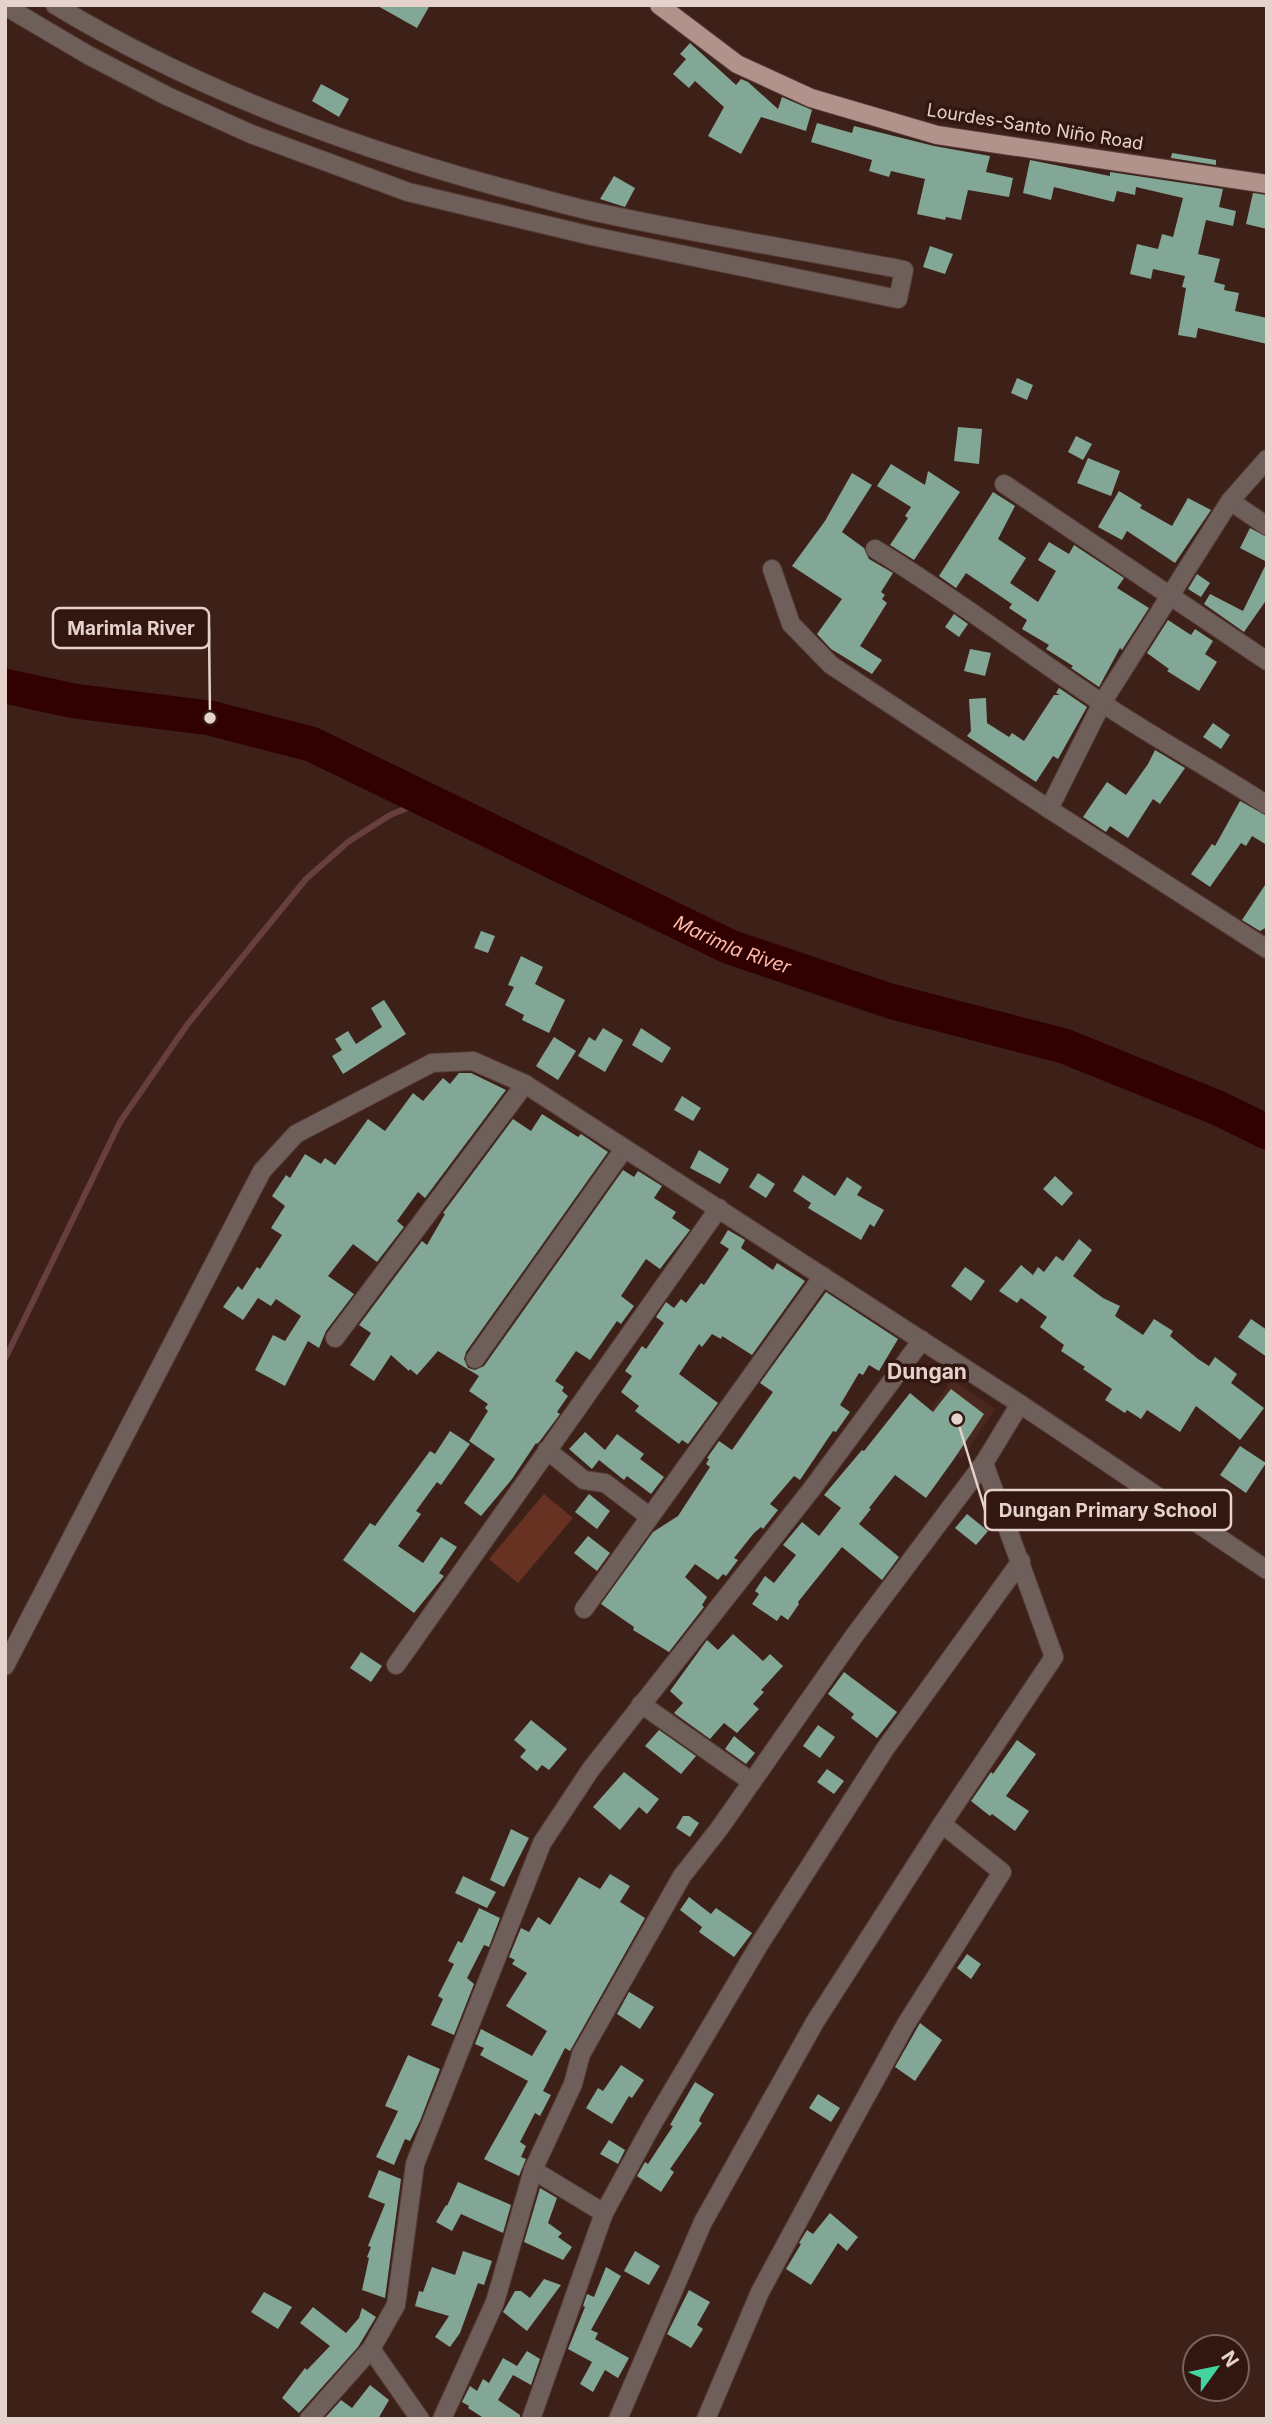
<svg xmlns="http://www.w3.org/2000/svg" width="1272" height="2424" font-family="Inter,sans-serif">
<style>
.built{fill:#4b281f}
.green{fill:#683223}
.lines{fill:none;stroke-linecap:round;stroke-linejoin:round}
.stream{stroke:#673f3e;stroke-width:6}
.river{stroke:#310000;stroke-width:35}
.building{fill:#83a796}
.minor-casing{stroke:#583d36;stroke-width:20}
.major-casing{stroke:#583d36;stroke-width:20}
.minor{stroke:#6e5f5b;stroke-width:18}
.major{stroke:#b2938b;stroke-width:18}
.labels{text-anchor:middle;stroke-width:7;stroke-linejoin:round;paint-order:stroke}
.street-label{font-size:18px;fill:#e5d2cd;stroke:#321710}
.water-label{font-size:19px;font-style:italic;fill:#fdbcaa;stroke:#321710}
.quarter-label{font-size:21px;font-weight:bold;fill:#e5d2cd;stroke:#321710}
.leader{fill:none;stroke:#e5d2cd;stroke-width:2.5}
.callout-dot{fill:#e5d2cd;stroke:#321710;stroke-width:2.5}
.callout{fill:#321710;stroke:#e5d2cd;stroke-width:2.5}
.callout-label{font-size:19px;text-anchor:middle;font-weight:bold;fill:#e5d2cd}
</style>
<rect width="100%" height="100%" fill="#3d2119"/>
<path class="built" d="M952 1379 995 1409 962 1458 919 1429Z"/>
<path class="green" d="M544 1494 573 1518 518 1583 489 1559Z"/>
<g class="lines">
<path class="stream" d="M5 1359 120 1122 187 1025 306 879 348 842 390 815 427 800"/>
<path class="river" id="s1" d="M5 686 74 701 210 718 311 744 730 947 890 1001 1064 1046 1218 1108 1267 1132"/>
</g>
<g class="building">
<path d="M376 5H430L417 28Z"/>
<path d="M690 43 736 85 741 79 748 82 778 109 782 97 812 110 806 131 761 117 741 154 708 136 724 107 695 81 689 88 673 74 686 59 680 54Z"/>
<path d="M321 84 349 99 339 117 312 101Z"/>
<path d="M817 123 852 133 854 126 934 146 990 156 986 172 1013 178 1009 197 968 190 961 220 946 217 945 220 917 214 925 179 891 171 889 177 869 171 872 160 811 142Z"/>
<path d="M1172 153 1216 160V165L1171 158Z"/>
<path d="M1030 160 1110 176V172L1223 189 1219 207 1236 211 1233 226 1206 220 1198 254 1220 259 1214 282 1225 285 1224 290 1239 293 1235 311 1267 318V344L1198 328 1196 338 1178 335 1186 288 1182 287 1185 276 1153 269 1151 279 1130 274 1137 244 1158 249 1162 234 1173 237 1183 198 1136 187 1135 195 1117 191 1114 202 1054 187 1051 200 1023 193Z"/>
<path d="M614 176 635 188 625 207 600 199Z"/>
<path d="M1253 193 1267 195V229L1246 224Z"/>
<path d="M930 246 953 254 945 274 923 267Z"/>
<path d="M1017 378 1033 385 1027 400 1011 393Z"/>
<path d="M958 427 982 429 979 464 954 461Z"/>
<path d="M1076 436 1092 444 1083 460 1068 452Z"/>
<path d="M1088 458 1120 471 1111 496 1077 483Z"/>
<path d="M891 464 925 485 928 471 960 492 914 560 890 545 908 518 905 516 911 507 877 486Z"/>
<path d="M852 473 872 485 842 532 864 548 869 559 893 573 881 592 885 595 882 599 887 603 860 646 882 660 872 674 831 649 817 634 842 599 792 566 825 521Z"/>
<path d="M1119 491 1142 505 1140 508 1172 526 1188 498 1211 510 1175 563 1127 531 1122 540 1098 527Z"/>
<path d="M993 492 1015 506 998 539 1026 558 1010 583 1038 602 1056 571 1038 560 1049 542 1069 554 1074 545 1124 578 1117 588 1149 608 1122 650 1120 648 1099 687 1071 668 1073 666 1046 649 1049 645 1022 629 1027 620 1009 608 1012 604 966 573 956 588 939 576Z"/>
<path d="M1250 528 1267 537V599L1244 632 1204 604 1210 594 1243 611 1267 562 1240 548Z"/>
<path d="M1197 574 1210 583 1201 597 1188 589Z"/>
<path d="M954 614 968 624 959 637 945 627Z"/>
<path d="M1168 620 1191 635 1195 629 1213 641 1205 654 1217 662 1199 691 1167 671 1169 669 1147 653Z"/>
<path d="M970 649 991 653 985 676 964 671Z"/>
<path d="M1059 688 1087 707 1058 759 1053 756 1036 782 967 736 971 731 969 699 986 698 987 723 1009 737 1012 733 1024 741 1054 695H1060L1056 693Z"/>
<path d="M1213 723 1230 735 1221 749 1203 737Z"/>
<path d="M1155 750 1185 768 1160 804 1153 799 1128 838 1110 826 1106 832 1083 817 1107 782 1126 795 1148 764Z"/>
<path d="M1240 801 1267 816V845L1252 836 1246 846 1241 843 1210 887 1191 874 1212 844 1215 846Z"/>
<path d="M1267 882V927L1260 931 1242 920Z"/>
<path d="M481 931 495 936 488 953 474 948Z"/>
<path d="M521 956 543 967 535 984 565 1000 549 1033 522 1020 524 1015 505 1005 514 987 508 985Z"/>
<path d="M384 1000 406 1034 343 1074 332 1056 342 1050 335 1039 348 1031 356 1044 382 1027 371 1008Z"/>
<path d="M603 1028 623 1040 605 1072 578 1056 589 1037 595 1041Z"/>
<path d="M641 1028 671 1048 662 1063 632 1045Z"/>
<path d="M554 1037 576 1051 558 1080 536 1066Z"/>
<path d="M459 1073H471L506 1090 425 1198 418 1192 397 1221 404 1227 377 1262 353 1244 328 1276 354 1294 326 1331 319 1348 308 1341 285 1386 255 1370 273 1335 285 1341 301 1316 276 1299 271 1306 258 1298 243 1320 223 1307 238 1286 242 1290 257 1267 260 1269 282 1235 271 1228 285 1206 272 1196 286 1175 290 1178 305 1154 321 1164 325 1158 335 1165 368 1119 385 1131 413 1093 423 1101 443 1078 450 1084Z"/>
<path d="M682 1096 701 1108 693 1121 674 1110Z"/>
<path d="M542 1114 578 1137 581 1134 608 1152 466 1352 464 1359 468 1368 475 1370 484 1366 623 1170 634 1177 638 1171 662 1186 654 1198 676 1212 672 1218 690 1230 660 1269 646 1259 621 1296 634 1306 621 1324 617 1321 590 1360 576 1351 555 1381 564 1387 562 1391 568 1396 557 1412 560 1414 540 1441 537 1444 536 1443 512 1479 481 1516 464 1503 495 1459 469 1441 488 1411 485 1408 488 1404 469 1391 479 1376 438 1351 417 1375 410 1369 409 1371 391 1355 374 1381 350 1365 371 1333 359 1325 422 1241 427 1245 445 1214 443 1213 513 1119 531 1131Z"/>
<path d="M699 1150 729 1169 720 1184 690 1168Z"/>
<path d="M758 1173 775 1184 766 1198 749 1187Z"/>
<path d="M803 1175 835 1196 847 1177 862 1187 857 1195 884 1210 874 1227 870 1224 861 1240 808 1208 811 1203 793 1191Z"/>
<path d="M1055 1176 1073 1193 1062 1206 1043 1189Z"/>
<path d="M728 1230 745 1240 741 1248 773 1270 777 1263 805 1281 752 1355 722 1336 721 1339 712 1334 702 1347 699 1344 679 1374 718 1403 688 1444 682 1440 679 1444 635 1411 639 1406 621 1392 632 1376 625 1371 642 1346 646 1349 664 1323 656 1317 666 1302 674 1308 681 1299 686 1303 701 1283 704 1285 729 1249 720 1243Z"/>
<path d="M1079 1239 1092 1250 1073 1276 1103 1298 1120 1306 1115 1316 1143 1335 1154 1319 1173 1331 1170 1336 1198 1359 1209 1366 1215 1357 1237 1374 1231 1383 1264 1408 1240 1440 1196 1406 1180 1432 1147 1410 1141 1419 1127 1410 1125 1413 1105 1400 1112 1389 1083 1369 1085 1367 1061 1351 1064 1345 1040 1327 1047 1317 1021 1298 1017 1303 999 1291 1021 1265 1033 1275 1038 1267 1044 1272 1056 1256 1063 1261Z"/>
<path d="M965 1267 985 1281 971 1301 951 1286Z"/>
<path d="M826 1292 898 1339 879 1371 869 1365 863 1375 859 1373 840 1405 850 1412 836 1432 833 1431 800 1480 794 1476 770 1504 778 1510 763 1529 761 1527 754 1533 734 1558 738 1560 726 1576 723 1574 718 1580 695 1564 685 1577 707 1597 702 1605 704 1607 669 1652 633 1630 634 1627 601 1604 653 1532 678 1516 710 1467 706 1464 709 1459 707 1458 719 1441 732 1450 773 1392 760 1383Z"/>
<path d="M1251 1319 1267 1330V1357L1238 1337Z"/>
<path d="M951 1389 984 1414 954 1459 926 1498 895 1475 869 1508 871 1509 859 1524 899 1557 882 1580 842 1547 798 1602 799 1604 788 1620 781 1615 777 1621 752 1604 759 1594 755 1591 765 1576 774 1583 796 1555 783 1545 802 1522 819 1536 841 1508 824 1495 862 1450 864 1451 910 1393 933 1412Z"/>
<path d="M450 1431 470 1444 441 1485 437 1482 416 1511 421 1514 398 1546 423 1563 441 1537 457 1547 439 1573 444 1576 414 1613 343 1560 370 1523 375 1526 430 1451 435 1454Z"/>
<path d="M585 1432 605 1450 617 1434 644 1454 640 1459 664 1477 651 1494 627 1476 624 1480 599 1460 592 1469 569 1449Z"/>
<path d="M1240 1446 1266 1463 1246 1493 1220 1475Z"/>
<path d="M589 1494 610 1511 597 1529 575 1512Z"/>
<path d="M967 1514 988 1531 976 1545 955 1528Z"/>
<path d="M588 1536 610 1553 597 1571 574 1553Z"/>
<path d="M733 1634 763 1661 770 1654 783 1666 761 1690 764 1692 753 1704 759 1709 737 1733 724 1723 710 1739 674 1713 683 1703 670 1691 707 1640 718 1650Z"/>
<path d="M361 1652 382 1666 371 1682 350 1668Z"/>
<path d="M844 1672 897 1712 877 1738 851 1718 854 1714 828 1694Z"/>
<path d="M531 1720 567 1749 549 1770 542 1765 537 1771 520 1757 526 1750 514 1740Z"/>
<path d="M818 1725 835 1737 820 1758 803 1746Z"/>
<path d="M659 1730 696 1756 681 1774 645 1746Z"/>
<path d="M734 1736 755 1753 746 1764 725 1749Z"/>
<path d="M1017 1740 1036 1754 1006 1796 1029 1811 1015 1831 992 1814 990 1816 971 1801 991 1772 993 1774Z"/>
<path d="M827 1769 844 1781 834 1794 817 1782Z"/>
<path d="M624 1772 659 1799 647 1814 639 1807 620 1830 593 1807Z"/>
<path d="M683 1816H689L699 1823 690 1837 676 1828Z"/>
<path d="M511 1829 529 1838 504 1887 490 1880Z"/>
<path d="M610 1874 630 1886 620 1902 645 1918 574 2044 570 2051 565 2048 543 2091 551 2095 540 2116 535 2113 520 2142 526 2146 521 2157 526 2159 519 2176 484 2159 528 2081 480 2055 484 2048 475 2044 481 2029 532 2056 547 2031 506 2006 527 1973 512 1964 515 1960 509 1957 521 1928 529 1932 538 1917 550 1925 579 1877 600 1889Z"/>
<path d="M463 1876 496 1892 487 1908 455 1893Z"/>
<path d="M689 1897 711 1914 716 1908 752 1933 734 1957 699 1932 702 1927 680 1910Z"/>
<path d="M479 1908 500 1918 489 1947 484 1945 467 1978 474 1984 454 2035 431 2025 443 1999 438 1996 454 1964 448 1961 458 1941 462 1943Z"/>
<path d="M967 1954 981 1964 971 1979 957 1968Z"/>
<path d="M629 1992 654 2007 640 2029 617 2014Z"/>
<path d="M920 2023 942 2040 915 2081 895 2067Z"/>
<path d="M408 2055 440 2069 420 2121 410 2141 405 2139 394 2165 376 2157 398 2111 385 2106Z"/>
<path d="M621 2065 644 2080 632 2098 629 2096 612 2124 586 2108 598 2088 603 2091Z"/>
<path d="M695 2082 714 2094 700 2118 699 2121 702 2123 670 2169 674 2172 661 2192 637 2176 645 2162 648 2164 673 2126 670 2125Z"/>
<path d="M818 2094 840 2108 831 2122 809 2108Z"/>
<path d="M609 2140 625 2150 618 2164 600 2154Z"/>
<path d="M379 2170 401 2179 385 2298 362 2290 369 2258 367 2257 371 2247 368 2246 385 2204 368 2197Z"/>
<path d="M458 2182 511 2205 503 2233 461 2214 452 2231 436 2222 446 2205 447 2206Z"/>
<path d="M540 2188 557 2198 548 2223 562 2233 558 2237 572 2247 563 2260 524 2242Z"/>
<path d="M830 2213 858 2237 847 2251 838 2243 811 2285 786 2269 801 2244 799 2243 807 2230 813 2234Z"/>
<path d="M463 2251 492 2261 484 2285 478 2283 460 2333 450 2347 435 2337 449 2316 415 2306 419 2291 423 2292 432 2267 455 2275Z"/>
<path d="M635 2251 660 2266 649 2285 624 2271Z"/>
<path d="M606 2267 621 2276 591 2330 598 2333 595 2339 629 2358 618 2378 605 2370 593 2392 580 2384 592 2362 568 2349 585 2307 583 2306 587 2294 594 2297Z"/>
<path d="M544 2279 561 2285 527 2331 503 2312 515 2291H521L530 2298Z"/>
<path d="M689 2290 710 2302 697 2325 703 2329 691 2348 667 2334Z"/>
<path d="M264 2292 292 2307 278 2329 251 2312Z"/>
<path d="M313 2307 346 2333 359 2318 362 2308 376 2317 358 2347 299 2413 282 2398 305 2368 307 2370 330 2346 300 2323Z"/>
<path d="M527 2351 540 2359 531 2385 513 2375 498 2400 520 2415V2419H485L468 2408 469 2406 462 2402 470 2386 477 2391 483 2379 489 2383 503 2358 517 2366Z"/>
<path d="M370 2385 389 2400 378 2419H324L341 2400 352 2408Z"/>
</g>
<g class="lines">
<defs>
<g id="minor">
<path d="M5 6 88 55 167 96 251 134 408 192 592 236 898 299 904 270C800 250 695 234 591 211 560 204 530 195 499 187 345 145 192 88 55 5"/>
<path d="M1004 484 1267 661"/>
<path d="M1230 501 1267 526"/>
<path d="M875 549C953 596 1024 651 1099 701 1154 738 1212 769 1267 805"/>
<path d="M772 569 791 624 831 665 1049 809 1267 949"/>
<path d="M1049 809 1102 703 1230 501 1267 459"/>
<path d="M335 1338 525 1084"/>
<path d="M475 1359 624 1149"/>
<path d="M547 1450 584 1480 605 1483 650 1517"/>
<path d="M584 1609 823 1276"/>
<path d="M396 1665 719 1208"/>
<path d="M5 1666 262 1171 296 1134 432 1063 473 1061 525 1084 1020 1404 1267 1570"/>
<path d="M641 1704 752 1782"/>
<path d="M533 2170 604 2213"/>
<path d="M371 2349 420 2419"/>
<path d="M309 2419 371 2349 396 2305 415 2164 542 1843 591 1769 811 1490 922 1340"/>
<path d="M442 2419 495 2302 533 2170 573 2084 581 2054 682 1876 719 1829 854 1636 984 1463 1020 1404"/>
<path d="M531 2419 604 2213 652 2125 759 1945 885 1749 1021 1561"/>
<path d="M618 2419 703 2222 815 2022 942 1824 1054 1657 984 1463"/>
<path d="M706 2419 760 2292 841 2142 906 2024 1002 1872 942 1824"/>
</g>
<path id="major" d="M659 5 737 64 811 98 937 135 1267 184"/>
</defs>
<use href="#minor" class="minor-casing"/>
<use href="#major" class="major-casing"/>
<use href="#minor" class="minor"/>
<use href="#major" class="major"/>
</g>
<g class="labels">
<g class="street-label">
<text transform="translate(1035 127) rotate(9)" y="6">Lourdes-Santo Niño Road</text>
</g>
<g class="water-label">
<text dy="7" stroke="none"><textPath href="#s1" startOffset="779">Marimla River</textPath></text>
</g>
<g class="quarter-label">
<text x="927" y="1379">Dungan</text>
</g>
</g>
<path class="leader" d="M210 718L209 628M957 1419L985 1510"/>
<g class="callout-dot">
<circle cx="210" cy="718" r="7"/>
<circle cx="957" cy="1419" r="7"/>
</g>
<g class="callout">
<rect x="53" y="608" width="156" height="40" rx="7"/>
<rect x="985" y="1490" width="246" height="40" rx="7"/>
</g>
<g class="callout-label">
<text x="131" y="635">Marimla River</text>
<text x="1108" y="1517">Dungan Primary School</text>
</g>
<rect width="1272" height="2424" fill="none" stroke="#e5d2cd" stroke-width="14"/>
<g transform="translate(1216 2368) rotate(57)"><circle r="33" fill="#321710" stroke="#7a625c" stroke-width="2"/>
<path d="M0-5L12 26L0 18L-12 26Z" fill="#44d49f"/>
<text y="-10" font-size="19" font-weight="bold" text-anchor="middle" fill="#e5d2cd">N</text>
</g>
</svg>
